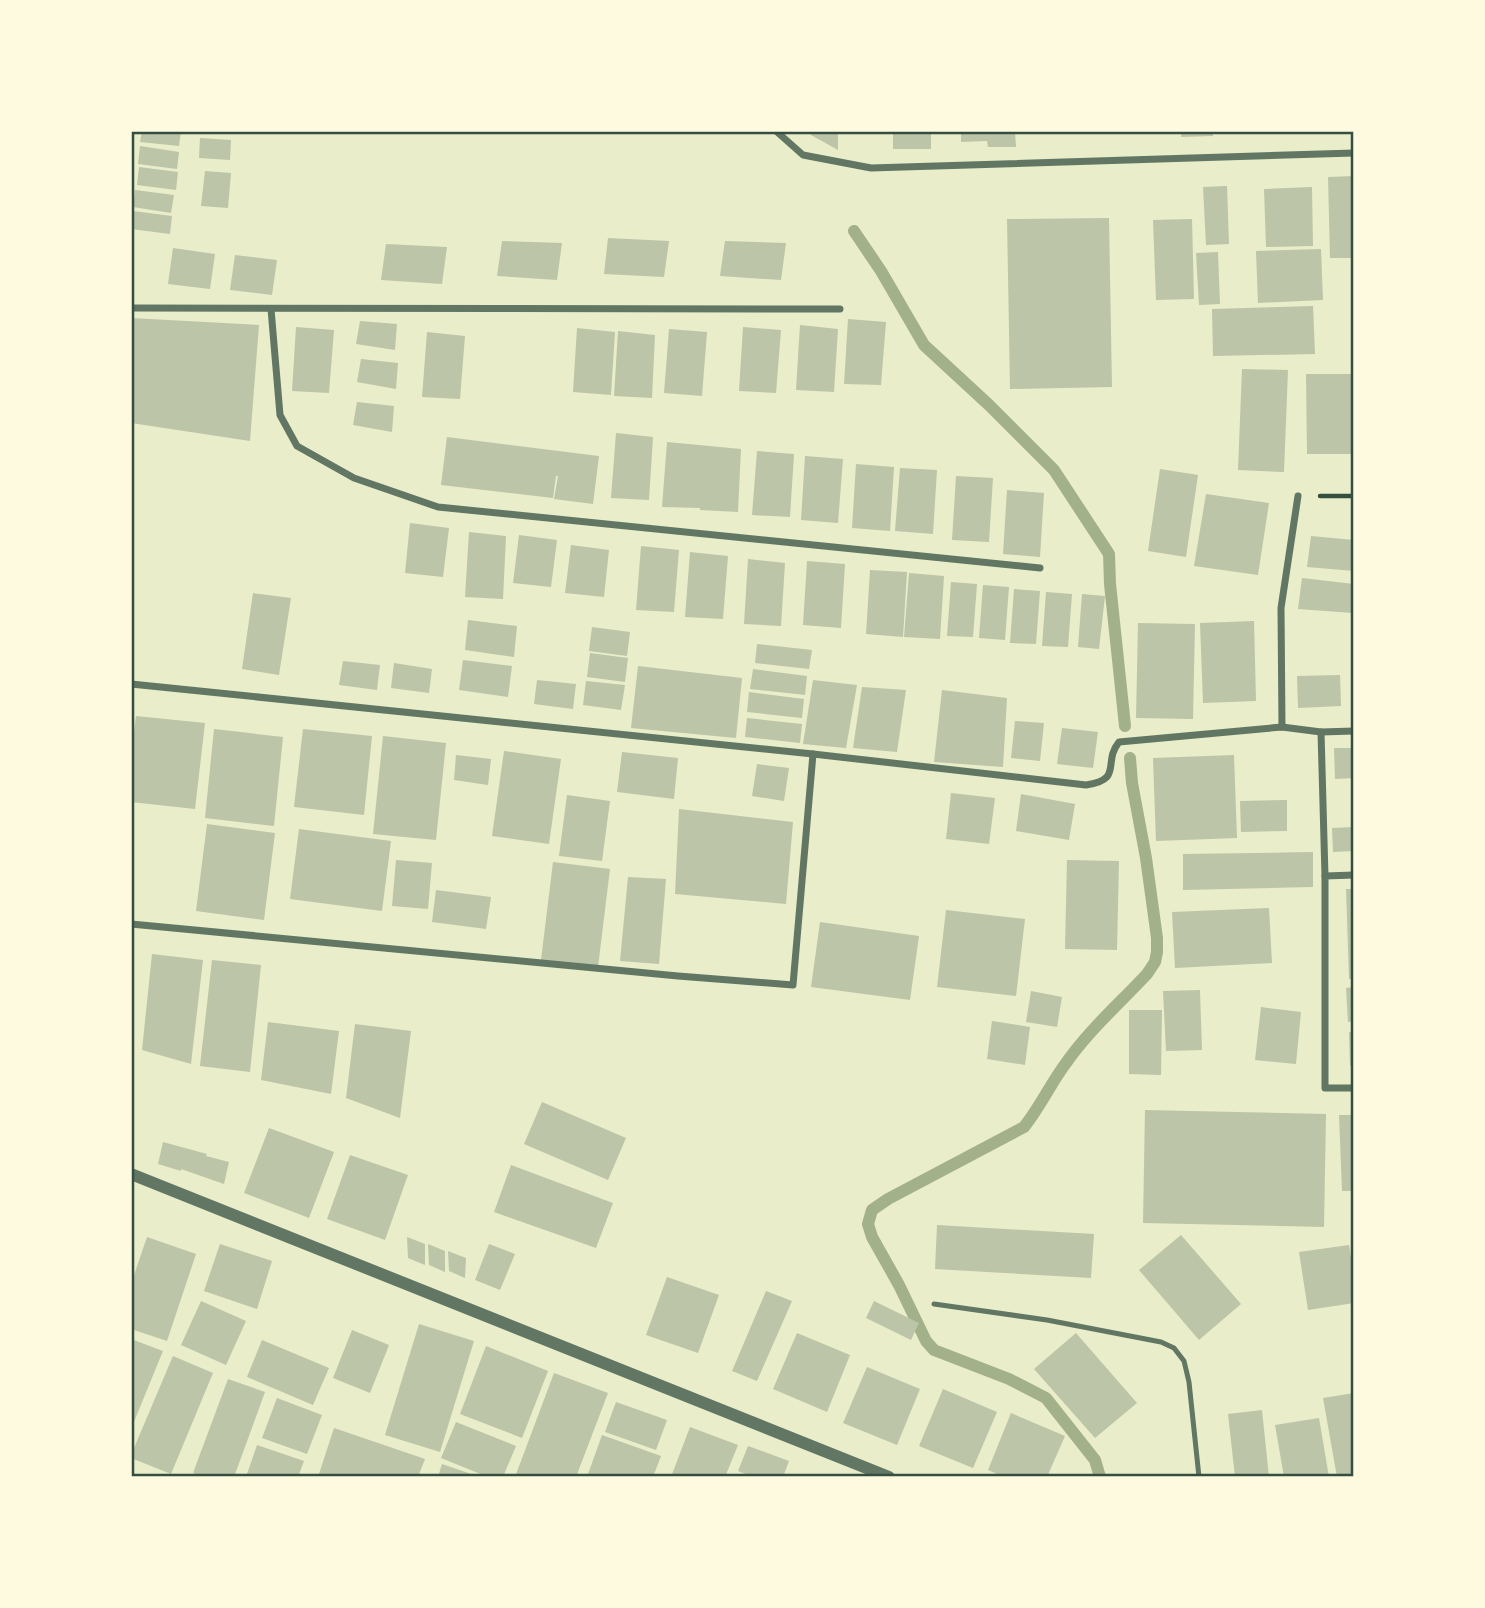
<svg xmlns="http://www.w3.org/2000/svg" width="1485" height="1608" font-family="Commissioner,sans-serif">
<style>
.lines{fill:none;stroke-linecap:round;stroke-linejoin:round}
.stream{stroke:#a3b18a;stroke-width:12}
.building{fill:#bcc5a7}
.path{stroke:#344e41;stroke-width:4.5}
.service{stroke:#617663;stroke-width:5}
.minor{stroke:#617663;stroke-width:7}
.tertiary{stroke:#617663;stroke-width:12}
.neatline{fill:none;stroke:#344e41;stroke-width:2.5}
</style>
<rect width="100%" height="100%" fill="#e9edc9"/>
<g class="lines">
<g class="stream">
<path d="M854 231 881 271 924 345 989 405 1054 470 1109 554 1110 584 1125 726"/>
<path d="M1100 1477 1095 1460 1046 1398 1009 1379 934 1350 926 1341 899 1285 872 1237 868 1224 872 1210 888 1199 1024 1127C1040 1107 1051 1083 1066 1063 1089 1030 1120 1003 1147 974L1155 962 1157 952V938L1146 858 1132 783 1130 758"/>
</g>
</g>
<g class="building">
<path d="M142 131H181L179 146 140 142Z"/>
<path d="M809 131H838V150L811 135Z"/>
<rect x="893" y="131" width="38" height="18"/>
<path d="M961 131H1015L1016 147H988L987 141 961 142Z"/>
<path d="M1182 131H1213V136L1181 137Z"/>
<path d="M200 138 231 140 230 160 199 158Z"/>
<path d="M140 146 179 152 177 169 138 164Z"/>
<path d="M139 167 178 172 176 190 137 185Z"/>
<path d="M205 171 231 173 228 208 201 206Z"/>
<path d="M1354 176V258H1330L1328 177Z"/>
<path d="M1227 186 1229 244 1206 245 1203 187Z"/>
<path d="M1312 187 1313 246 1266 247 1264 189Z"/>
<path d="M135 190 174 195 171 213 133 207Z"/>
<path d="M133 211 172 216 170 234 131 229Z"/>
<path d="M1109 218 1112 387 1010 389 1007 219Z"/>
<path d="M1192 219 1194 299 1156 300 1153 220Z"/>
<path d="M608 238 669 241 664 277 604 274Z"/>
<path d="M502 241 562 243 557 280 497 276Z"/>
<path d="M725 241 786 243 781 280 720 276Z"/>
<path d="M386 244 447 247 442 284 381 280Z"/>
<path d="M173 248 215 254 210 289 168 284Z"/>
<path d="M1321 249 1323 300 1258 303 1256 251Z"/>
<path d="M1218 252 1220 304 1199 305 1196 253Z"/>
<path d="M235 255 277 260 272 295 230 290Z"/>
<path d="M1313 306 1315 354 1213 356 1212 309Z"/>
<path d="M131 318 259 325 250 441 131 423Z"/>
<path d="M848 319 886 322 881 385 844 384Z"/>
<path d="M360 321 397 324 395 350 356 344Z"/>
<path d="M800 325 838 329 834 392 796 390Z"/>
<path d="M296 327 334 330 329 393 292 391Z"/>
<path d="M743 327 781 330 776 393 739 391Z"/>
<path d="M577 328 615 332 611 395 573 392Z"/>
<path d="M669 329 707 332 702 396 664 393Z"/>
<path d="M618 331 655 335 652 398 614 396Z"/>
<path d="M427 332 465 336 460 399 422 397Z"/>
<path d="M361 359 398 363 396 389 357 382Z"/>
<path d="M1242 369 1288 370 1284 472 1238 470Z"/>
<path d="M1306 374H1354V454H1307Z"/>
<path d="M357 402 394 406 392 432 353 425Z"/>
<path d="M616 433 653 437 649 500 611 498Z"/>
<path d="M447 437 599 456 593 504 554 499 558 476H556L553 498 441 485Z"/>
<path d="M667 442 741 449 738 512 700 510V508L662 507Z"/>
<path d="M757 451 794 454 790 517 752 515Z"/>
<path d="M805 456 843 459 838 523 801 520Z"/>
<path d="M856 464 894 467 890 531 852 528Z"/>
<path d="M900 468 937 470 933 534 895 531Z"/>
<path d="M1160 469 1198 475 1186 557 1148 551Z"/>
<path d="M956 476 993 478 989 542 952 540Z"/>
<path d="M1007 490 1044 493 1040 557 1003 554Z"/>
<path d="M1206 494 1269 503 1258 575 1194 566Z"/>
<path d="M410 523 449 528 443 577 405 573Z"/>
<path d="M469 532 506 536 503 599 465 597Z"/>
<path d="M519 535 557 540 551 587 513 583Z"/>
<path d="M1311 536 1354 540V571L1307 567Z"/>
<path d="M571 545 609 550 604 597 565 593Z"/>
<path d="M641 546 679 550 674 612 636 610Z"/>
<path d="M690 552 728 556 723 619 685 617Z"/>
<path d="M748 559 785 563 781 626 744 624Z"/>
<path d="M807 561 845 564 841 628 803 625Z"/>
<path d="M870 570 907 572 903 637 866 634Z"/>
<path d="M909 573 944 576 940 639 904 637Z"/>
<path d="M1302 578 1354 584 1353 613 1298 609Z"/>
<path d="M951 582 977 584 973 637 947 636Z"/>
<path d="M983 585 1009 587 1005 640 979 638Z"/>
<path d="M1014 589 1040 591 1036 644 1010 643Z"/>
<path d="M1046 592 1072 594 1068 647 1042 646Z"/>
<path d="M253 593 291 598 279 675 242 669Z"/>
<path d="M1082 594 1105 596 1099 649 1078 647Z"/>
<path d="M468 620 517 626 514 657 465 650Z"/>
<path d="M1254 621 1256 701 1203 703 1200 623Z"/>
<path d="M1138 623 1195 624 1193 719 1136 718Z"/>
<path d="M592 627 630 632 627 656 589 651Z"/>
<path d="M757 644 812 650 809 669 755 663Z"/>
<path d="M590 653 628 658 625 682 587 677Z"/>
<path d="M463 660 512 666 508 697 459 690Z"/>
<path d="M343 661 380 665 377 690 339 685Z"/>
<path d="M394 663 432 669 429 693 391 688Z"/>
<path d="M638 666 742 678 736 738 631 728Z"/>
<path d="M753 669 807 676 805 695 750 689Z"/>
<path d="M1340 675 1341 706 1298 708 1297 676Z"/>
<path d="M537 680 576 684 573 709 534 704Z"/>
<path d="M813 680 857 685 846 748 803 744Z"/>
<path d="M586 681 625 685 621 710 583 705Z"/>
<path d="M862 687 906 690 897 752 853 748Z"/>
<path d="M942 690 1007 698 1003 767 934 762Z"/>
<path d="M749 692 804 699 802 718 747 712Z"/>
<path d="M136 716 205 723 195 809 131 802V755Z"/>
<path d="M747 718 802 724 800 743 745 737Z"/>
<path d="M1015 721 1044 723 1040 761 1011 758Z"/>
<path d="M1062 728 1098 732 1093 768 1057 764Z"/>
<path d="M214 729 283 737 274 826 205 818Z"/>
<path d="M303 729 372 736 364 815 294 807Z"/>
<path d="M383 736 446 743 436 840 373 834Z"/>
<path d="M1334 748H1354V778L1335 779Z"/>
<path d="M504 751 561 759 549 844 492 836Z"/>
<path d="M622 752 678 758 674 799 617 792Z"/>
<path d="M456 755 491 759 488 785 454 780Z"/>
<path d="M1234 755 1237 838 1156 841 1153 758Z"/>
<path d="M757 764 789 768 784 801 752 796Z"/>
<path d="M951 793 995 798 989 844 946 839Z"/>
<path d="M1021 794 1075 804 1069 840 1016 831Z"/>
<path d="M567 795 610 801 602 861 559 856Z"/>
<path d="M1287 800V831L1241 832 1240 801Z"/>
<path d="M679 809 793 822 786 904 675 894Z"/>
<path d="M207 824 275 833 264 920 196 911Z"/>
<path d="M1354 827V851L1333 852 1332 828Z"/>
<path d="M299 829 391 841 382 911 290 899Z"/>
<path d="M1313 852V887L1183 890V854Z"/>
<path d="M396 860 432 863 428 909 392 906Z"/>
<path d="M1067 860 1119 861 1117 950 1065 949Z"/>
<path d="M553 862 610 869 598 967 541 960Z"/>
<path d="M628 877 666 879 659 964 620 961Z"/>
<path d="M1346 889H1354V979H1349Z"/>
<path d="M436 890 491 897 486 929 432 922Z"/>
<path d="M1269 908 1272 963 1175 968 1172 912Z"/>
<path d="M946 910 1025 919 1016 996 937 987Z"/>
<path d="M820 922 919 936 910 1000 811 987Z"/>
<path d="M152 954 203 960 191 1064 142 1050Z"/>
<path d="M212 960 261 965 250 1072 200 1066Z"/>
<path d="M1354 987V1021L1348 1022 1346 988Z"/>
<path d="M1200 990 1202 1050 1166 1051 1163 991Z"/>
<path d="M1031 991 1062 997 1057 1027 1026 1022Z"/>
<path d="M1261 1007 1301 1012 1296 1064 1255 1060Z"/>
<path d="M1129 1010H1162L1161 1075 1129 1074Z"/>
<path d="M992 1021 1030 1027 1025 1065 987 1059Z"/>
<path d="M268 1022 339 1031 331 1094 261 1080Z"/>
<path d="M355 1024 411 1031 400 1118 346 1098Z"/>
<path d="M1354 1031V1066H1350L1349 1032Z"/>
<path d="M542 1102 626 1138 608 1180 524 1144Z"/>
<path d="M1145 1110 1326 1114 1324 1227 1143 1223Z"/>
<path d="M1339 1115H1354V1191H1342Z"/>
<path d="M269 1128 334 1152 309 1218 244 1193Z"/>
<path d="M163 1142 207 1154 206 1156 229 1162 224 1184 181 1169V1171L158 1164Z"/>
<path d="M350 1155 408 1175 385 1240 327 1219Z"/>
<path d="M511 1165 613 1203 596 1248 494 1212Z"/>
<path d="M937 1225 1094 1234 1091 1278 935 1269Z"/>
<path d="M1181 1235 1241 1304 1199 1340 1139 1270Z"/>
<path d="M147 1237 196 1254 167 1341 131 1329V1284Z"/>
<path d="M407 1237 425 1244V1265L408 1258Z"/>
<path d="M220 1244 272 1261 257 1309 204 1291Z"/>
<path d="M428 1244 445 1251V1272L429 1265Z"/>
<path d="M489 1244 515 1254 500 1290 475 1280Z"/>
<path d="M1349 1245 1354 1277V1303L1308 1310 1299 1252Z"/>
<path d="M448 1251 466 1258 465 1278 449 1271Z"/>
<path d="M667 1277 719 1295 698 1353 646 1335Z"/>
<path d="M766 1291 792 1301 757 1381 732 1371Z"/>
<path d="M201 1301 246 1321 226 1365 181 1345Z"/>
<path d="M874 1301 919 1323 911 1340 866 1318Z"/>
<path d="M419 1324 474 1341 440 1452 385 1435Z"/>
<path d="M352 1330 389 1345 370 1393 333 1378Z"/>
<path d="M797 1333 850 1355 827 1412 773 1389Z"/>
<path d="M1076 1333 1137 1403 1095 1438 1034 1369Z"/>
<path d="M131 1339 163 1351 131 1429Z"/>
<path d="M262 1340 329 1368 313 1405 247 1377Z"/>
<path d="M486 1346 548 1371 522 1438 460 1414Z"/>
<path d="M173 1356 213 1373 171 1474 131 1458V1455Z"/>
<path d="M867 1367 920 1389 897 1445 843 1423Z"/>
<path d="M554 1373 608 1393 576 1477H515Z"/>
<path d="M228 1379 265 1392 234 1477H202L193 1473Z"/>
<path d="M943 1389 997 1412 973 1468 919 1446Z"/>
<path d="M1354 1393V1477H1337L1323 1398Z"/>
<path d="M277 1398 322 1415 307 1454 262 1438Z"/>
<path d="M616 1402 667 1420 656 1450 605 1432Z"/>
<path d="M1262 1410 1269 1477H1235L1228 1414Z"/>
<path d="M1011 1413 1065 1436 1047 1477H1004L988 1470Z"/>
<path d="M1319 1418 1329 1477H1284L1275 1425Z"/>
<path d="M456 1422 516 1446 503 1477H488L441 1458Z"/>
<path d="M690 1427 738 1445 725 1477H671Z"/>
<path d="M334 1428 425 1459 418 1477H318Z"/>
<path d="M602 1435 661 1456 653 1477H587Z"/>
<path d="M257 1445 304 1461 298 1477H246Z"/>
<path d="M748 1446 789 1461 783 1477H753L738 1471Z"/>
<path d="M442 1464 477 1476V1477H438Z"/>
</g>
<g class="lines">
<path class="path" d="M1320 496H1354"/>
<path class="service" d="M934 1304 1047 1320 1161 1342 1174 1348 1184 1361 1189 1382 1199 1477"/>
<g class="minor">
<path d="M776 131 803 155 871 168 1354 153"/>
<path d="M131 308 840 309"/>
<path d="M271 309 280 415 297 446 354 478 438 507 1040 568"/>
<path d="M131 684 813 754 1086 785C1124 779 1102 763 1119 742L1282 727 1321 732 1354 731"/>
<path d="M1282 727 1281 608 1298 496"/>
<path d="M1321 732 1325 876"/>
<path d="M1354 875 1325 876V1088H1354"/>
<path d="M131 924 678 976 793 985 813 754"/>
</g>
<path class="tertiary" d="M131 1174 889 1477"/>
</g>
<rect width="1485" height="1608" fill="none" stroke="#fefae0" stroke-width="266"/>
<rect x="133" y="133" width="1219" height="1342" class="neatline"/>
</svg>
